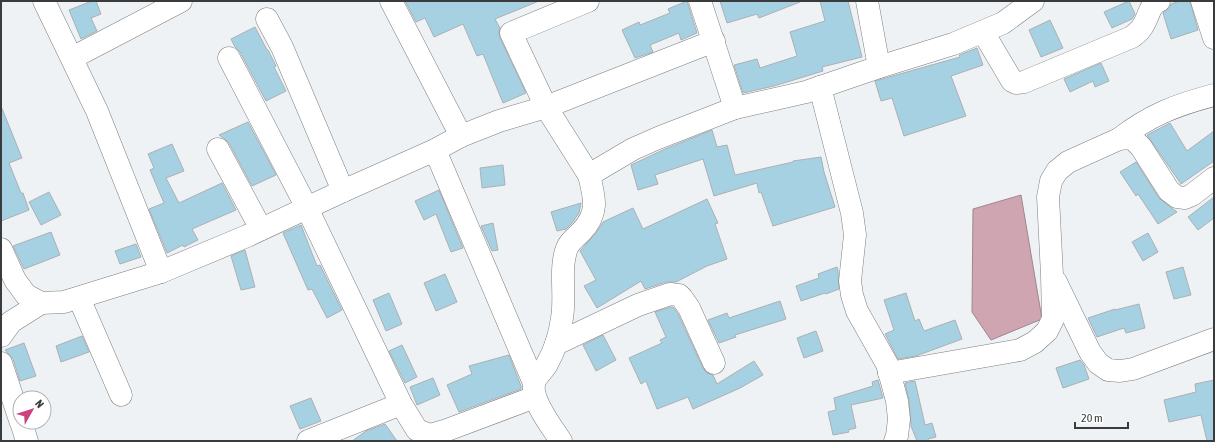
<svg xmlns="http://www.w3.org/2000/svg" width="1215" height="442" font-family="'Asap Condensed',sans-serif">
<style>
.water{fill:#cea5b1;stroke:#a1858e}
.building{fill:#a6d1e3;stroke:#acb0b2}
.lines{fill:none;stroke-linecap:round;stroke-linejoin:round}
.minor-casing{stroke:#7b7f81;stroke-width:23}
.minor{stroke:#fff;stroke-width:22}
</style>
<rect width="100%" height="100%" fill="#eef2f4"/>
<path class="water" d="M1021 195 1042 319 991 340 972 312 973 209Z"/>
<g class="building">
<path d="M92 1H96L101 14 91 18 97 31 81 39 69 10Z"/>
<path d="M405 1H539L495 19 500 28 499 32 500 38 526 93 503 103 483 54 477 56 463 24 434 37 425 18 416 22Z"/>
<path d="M687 1 697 33 681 40 679 33 650 45 653 52 635 58 622 30 639 22 640 25 670 13 668 9Z"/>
<path d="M720 1H800V2L759 18 757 14 727 23Z"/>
<path d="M820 1H848L862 57 822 67 823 71 774 86 743 93 734 65 757 59 760 68 797 56 790 32 825 21Z"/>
<path d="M1129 1 1135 14 1132 19 1112 28 1104 12Z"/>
<path d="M1180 1H1190L1198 30 1171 39 1163 13 1170 7 1171 4Z"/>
<path d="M1050 20 1063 48 1041 57 1029 30Z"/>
<path d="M255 27 267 50H268L276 66 274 67 286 91 266 101 240 52 235 47 231 39Z"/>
<path d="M977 48 983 65 951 76 966 116 904 136 892 98 881 101 875 81 960 57 959 55Z"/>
<path d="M1101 63 1109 81 1095 87 1093 81 1070 92 1064 79Z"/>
<path d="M1 106 22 158 9 163 21 193H23L29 210 1 221Z"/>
<path d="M248 122 276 175 252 186 229 143 225 139 219 135Z"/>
<path d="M1170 123 1187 151 1214 131V161L1181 184 1147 135Z"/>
<path d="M712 130 717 147 727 145 735 175 793 162V161L821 157 824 172 835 207 773 226 761 192 759 193 757 183 714 196 703 159 655 175 658 184 638 190 631 165 665 149Z"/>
<path d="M172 144 184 171 166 178 179 203 222 183 236 210 192 229 198 240 184 247 183 245 167 253 149 209 164 203 150 170 154 168 148 154Z"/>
<path d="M1136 162 1159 198 1177 212 1158 224 1138 194 1136 196 1120 172Z"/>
<path d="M503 165 505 185 482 188 480 168Z"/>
<path d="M439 190 463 248 451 252 436 214 424 220 415 201Z"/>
<path d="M49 192 61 215 41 225 29 202Z"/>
<path d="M1214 197V218L1198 230 1188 217Z"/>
<path d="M707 199 718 223 715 224 727 259 707 266 676 282H666L645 289 641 281 597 308 584 286 596 280 580 251 596 233 603 222 633 208 643 229Z"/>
<path d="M581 203 579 213 572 223 566 229 557 231 551 212Z"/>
<path d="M493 223 498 250 492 251 481 226Z"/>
<path d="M301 225 317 266 320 265 342 310 327 318 312 289 308 290 283 233Z"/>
<path d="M51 232 60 255 24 269 13 246Z"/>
<path d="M1148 233 1158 252 1143 261 1132 242Z"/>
<path d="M136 244 141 257 120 264 115 251Z"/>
<path d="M245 250 255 287 241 290 231 256Z"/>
<path d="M837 267 838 271 839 289 826 294 825 293 801 301 796 286 819 278 818 274Z"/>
<path d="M1183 267 1191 295 1174 299 1166 272Z"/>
<path d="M445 274 457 302 436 311 424 283Z"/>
<path d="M389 293 402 324 386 331 373 300Z"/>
<path d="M906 293 915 321 919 319 924 331 955 320 962 339 916 356 898 359 885 334 894 330 884 300Z"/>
<path d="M780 301 786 319 735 335 736 337 719 343 708 320 727 313 729 318Z"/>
<path d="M1139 304 1145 328 1126 333 1124 328 1097 337 1088 318 1115 309V310Z"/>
<path d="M671 307H673L678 314 703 368 707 373 713 375 717 384 754 361 763 375 740 388 693 409 688 397 657 409 646 381 641 384 629 358 662 343 660 340 666 337 655 312Z"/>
<path d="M816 331 823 351 804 358 797 338Z"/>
<path d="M603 335 616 360 596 371 583 345Z"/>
<path d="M82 336 89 352 61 362 56 346Z"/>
<path d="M24 343 36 376 20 381 13 359 5 350Z"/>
<path d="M402 345 417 377 405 383 389 351Z"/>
<path d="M509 355 521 386V389L459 412 447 385 472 374 469 366Z"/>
<path d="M1080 360 1084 365 1089 379 1063 388 1056 368Z"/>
<path d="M433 378 440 395 417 405 410 387Z"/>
<path d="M878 380 883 398 851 405 856 428 848 430 849 432 833 435 828 412 836 410 834 398 873 386 872 382Z"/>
<path d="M1214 380V441H1207L1201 415 1169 422 1164 400 1196 392 1195 384Z"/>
<path d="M915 381 925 425 932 423 936 437 928 439V441H917L911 426 909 400 905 383Z"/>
<path d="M311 398 321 421 300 429 290 406Z"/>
<path d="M385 424 397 441H352L366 431Z"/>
</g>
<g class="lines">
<defs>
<g id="minor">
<path d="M44 1 97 111 161 272"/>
<path d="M391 1 461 136"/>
<path d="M588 1 511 33 546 107 714 41"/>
<path d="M700 1 735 108"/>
<path d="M867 1 879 67"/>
<path d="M1202 1 1214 38"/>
<path d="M267 19 282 47 343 191"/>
<path d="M983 32 1012 81 1016 83 1024 82 1132 37C1138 32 1142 29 1145 22 1150 13 1149 6 1159 1"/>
<path d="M72 58 181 1"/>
<path d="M229 58 307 208 401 404 417 430 430 435 447 430 535 397"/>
<path d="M820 87 852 213 855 235 850 281 852 295 857 311 887 364 897 401 899 419 897 436 895 441"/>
<path d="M1119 139C1150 115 1176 105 1214 95"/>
<path d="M218 149 261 229"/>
<path d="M435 150 534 383"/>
<path d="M1 249 15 280 26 295 41 303 64 302 161 272 247 236 343 191 435 150 461 136 499 121 546 107 589 175 633 149 658 138 735 108 806 92 879 67 953 44 1003 23 1033 1"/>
<path d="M1056 282 1090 352 1098 363 1108 370 1120 371 1133 369 1214 339"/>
<path d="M79 298 121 395"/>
<path d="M1 336 11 322 41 303"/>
<path d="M556 344 638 305 670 294 679 295 682 298 689 308 714 363"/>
<path d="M1 363 20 420"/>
<path d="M889 373 1020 350 1035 342 1047 331 1053 319 1052 275 1048 197 1051 181 1057 171 1068 162 1119 139 1129 138 1135 141 1141 147 1169 191 1177 197 1185 198 1192 195 1214 178"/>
<path d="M21 422 27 441"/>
<path d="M308 441 401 404"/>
<path d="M561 441C552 427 531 401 534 384 535 377 544 370 547 364 555 350 560 333 562 318 566 296 559 268 567 248 570 241 576 237 581 232 599 213 595 199 589 175"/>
</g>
</defs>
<use href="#minor" class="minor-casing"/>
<use href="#minor" class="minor"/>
</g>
<rect width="1215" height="442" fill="none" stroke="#393b3c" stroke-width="4"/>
<g transform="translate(32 410) rotate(51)"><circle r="19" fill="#ffffff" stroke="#b0b1b1"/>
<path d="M0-3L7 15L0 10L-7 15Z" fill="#cb427c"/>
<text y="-6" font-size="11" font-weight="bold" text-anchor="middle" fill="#393b3c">N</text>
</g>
<path d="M1075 422v6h53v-6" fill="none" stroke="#393b3c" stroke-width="2"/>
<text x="1081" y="422" font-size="12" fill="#393b3c" stroke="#ffffff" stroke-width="3" paint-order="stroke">20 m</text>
</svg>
